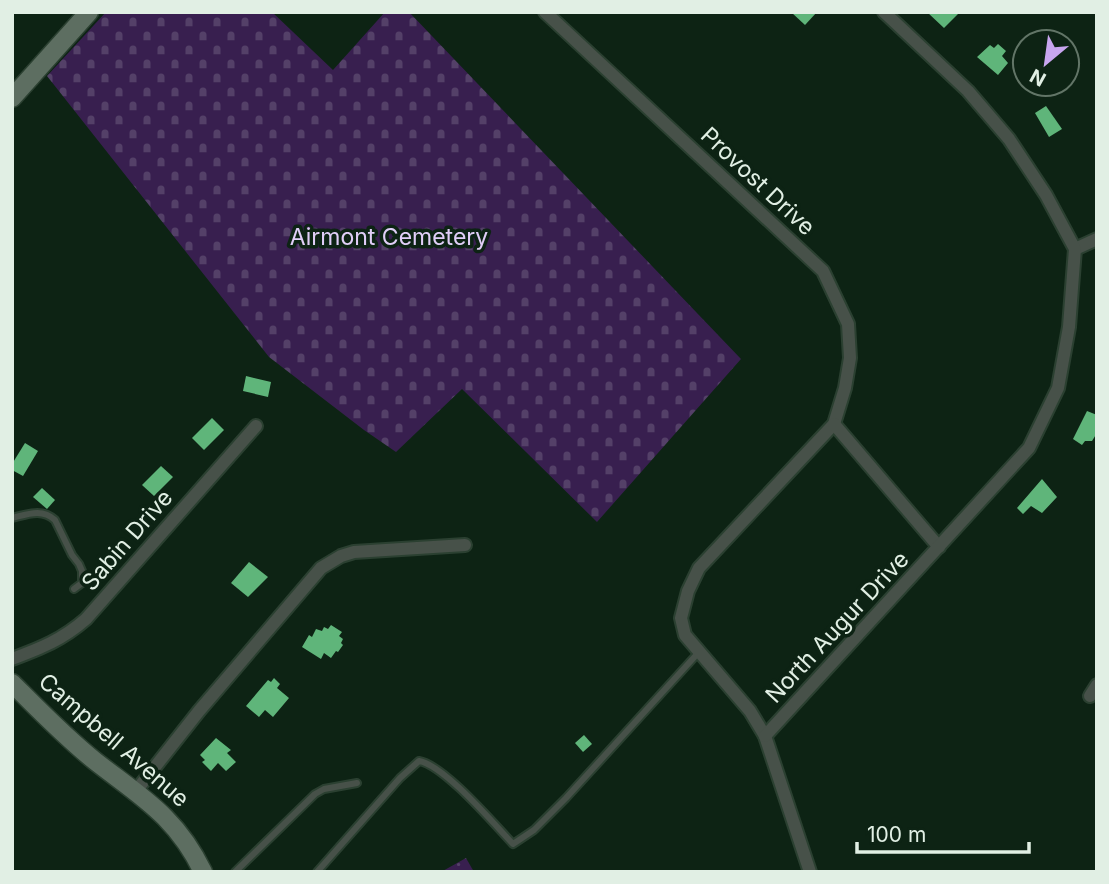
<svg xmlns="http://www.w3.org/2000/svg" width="1109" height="884" font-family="Inter,sans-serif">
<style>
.cemetery{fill:url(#cemetery-stones)}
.park{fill:url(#park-dots)}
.building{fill:#5fb57a}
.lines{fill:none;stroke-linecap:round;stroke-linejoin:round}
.lane-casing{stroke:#2b4031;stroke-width:10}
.street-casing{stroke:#2b4031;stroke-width:16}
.secondary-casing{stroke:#2b4031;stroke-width:21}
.lane{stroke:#475149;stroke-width:6}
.street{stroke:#475149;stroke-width:12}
.secondary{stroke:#5d6e61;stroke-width:18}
.labels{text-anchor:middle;stroke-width:7;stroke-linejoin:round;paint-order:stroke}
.street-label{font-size:23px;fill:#e1efe4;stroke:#0d2314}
.park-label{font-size:23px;fill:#e1cef8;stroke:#0d2314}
</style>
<defs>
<pattern id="cemetery-stones" width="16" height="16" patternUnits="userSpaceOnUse" patternTransform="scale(1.75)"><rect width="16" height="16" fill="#381f4f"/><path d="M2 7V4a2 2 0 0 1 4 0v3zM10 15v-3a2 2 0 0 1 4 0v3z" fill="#544068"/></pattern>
<pattern id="park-dots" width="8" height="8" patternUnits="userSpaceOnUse" patternTransform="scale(1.75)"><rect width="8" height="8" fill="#381f4f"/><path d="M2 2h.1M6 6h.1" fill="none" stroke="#544068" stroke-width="1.8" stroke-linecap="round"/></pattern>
</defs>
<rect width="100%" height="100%" fill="#0d2314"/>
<path class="cemetery" d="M106 12H272L333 70 385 12H409L741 359 597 522 462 389 396 452 364 430 269 357 47 76Z"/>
<path class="park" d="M466 858 474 872H441Z"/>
<g class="building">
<path d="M791 12H817L805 25Z"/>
<path d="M927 12H960L944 28Z"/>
<path d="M998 44 1006 51 1002 56 1008 63 998 75 977 57 990 45 994 48Z"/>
<path d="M1046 106 1062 129 1049 137 1035 113Z"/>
<path d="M246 376 271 382 268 397 243 391Z"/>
<path d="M1087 411 1097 415 1095 425 1097 433 1092 441H1085L1082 445 1073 439Z"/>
<path d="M212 418 224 430 204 450 192 438Z"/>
<path d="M25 443 38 451 23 476 12 470V464Z"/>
<path d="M161 466 173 477 154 496 142 485Z"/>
<path d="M1042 479 1057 497 1042 513 1031 506 1023 514 1017 508Z"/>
<path d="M42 488 55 500 47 509 33 497Z"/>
<path d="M249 562 268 577 248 597 231 583Z"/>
<path d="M331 625 342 632 339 636 343 639 341 643 343 645 338 652 336 651 331 658 324 653 321 659 302 647 309 635 312 637 316 629 322 631 324 627 328 629Z"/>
<path d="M274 678 280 684 277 688 289 698 273 717 265 710 259 717 246 706 268 680 271 682Z"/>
<path d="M584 735 592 744 583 752 575 743Z"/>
<path d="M216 738 231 750 227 753 236 762 226 771 218 763 211 771 202 762 205 760 200 755Z"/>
</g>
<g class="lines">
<defs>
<g id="lane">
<path d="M12 518C28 514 42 508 55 520L72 555 79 564 82 571V583L74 589"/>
<path d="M235 872 315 794 324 789 357 783"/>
<path d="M317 872 400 778 419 761C444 765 494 824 513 844L534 830 566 798 699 652"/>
</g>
<g id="street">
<path d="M545 12 823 271 848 324 850 358 845 388 834 424 699 568 688 591 681 618 685 635 750 711 765 736 810 872"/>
<path d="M1075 249 1097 239"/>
<path d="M834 424 939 547"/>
<path d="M12 659C41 648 62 640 86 619L256 426"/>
<path d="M1090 696 1097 685"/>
<path d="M765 736 1029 448 1058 388 1069 327 1075 249 1046 195 1009 139 968 91 884 12"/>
<path d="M136 791 199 711 321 568 341 556 354 552 465 545"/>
</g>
<g id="secondary">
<path d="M12 98 89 12"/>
<path d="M12 683C39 710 65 737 95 761 141 797 176 816 203 872"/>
</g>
</defs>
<use href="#lane" class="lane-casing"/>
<use href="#street" class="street-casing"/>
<use href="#secondary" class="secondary-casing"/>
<use href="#lane" class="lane"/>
<use href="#street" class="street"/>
<use href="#secondary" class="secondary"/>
</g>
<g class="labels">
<g class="street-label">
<text transform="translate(758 181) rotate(43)" y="8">Provost Drive</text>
<text transform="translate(127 540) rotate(-49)" y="8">Sabin Drive</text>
<text transform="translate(837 627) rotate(-47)" y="8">North Augur Drive</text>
<text transform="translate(114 740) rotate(41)" y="8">Campbell Avenue</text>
</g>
<g class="park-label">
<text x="389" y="245">Airmont Cemetery</text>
</g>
</g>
<rect width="1109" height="884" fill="none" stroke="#e1efe4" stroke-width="28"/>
<g transform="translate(1046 63) rotate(209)"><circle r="33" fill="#0d2314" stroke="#627567" stroke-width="2"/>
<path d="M0-5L12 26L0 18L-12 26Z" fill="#c8a6ef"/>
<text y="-10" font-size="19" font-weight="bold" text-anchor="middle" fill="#e1efe4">N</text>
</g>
<path d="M857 842v10h172v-10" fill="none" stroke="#e1efe4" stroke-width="3.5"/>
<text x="867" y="842" font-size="21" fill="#e1efe4" stroke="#0d2314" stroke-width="5" paint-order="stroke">100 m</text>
</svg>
